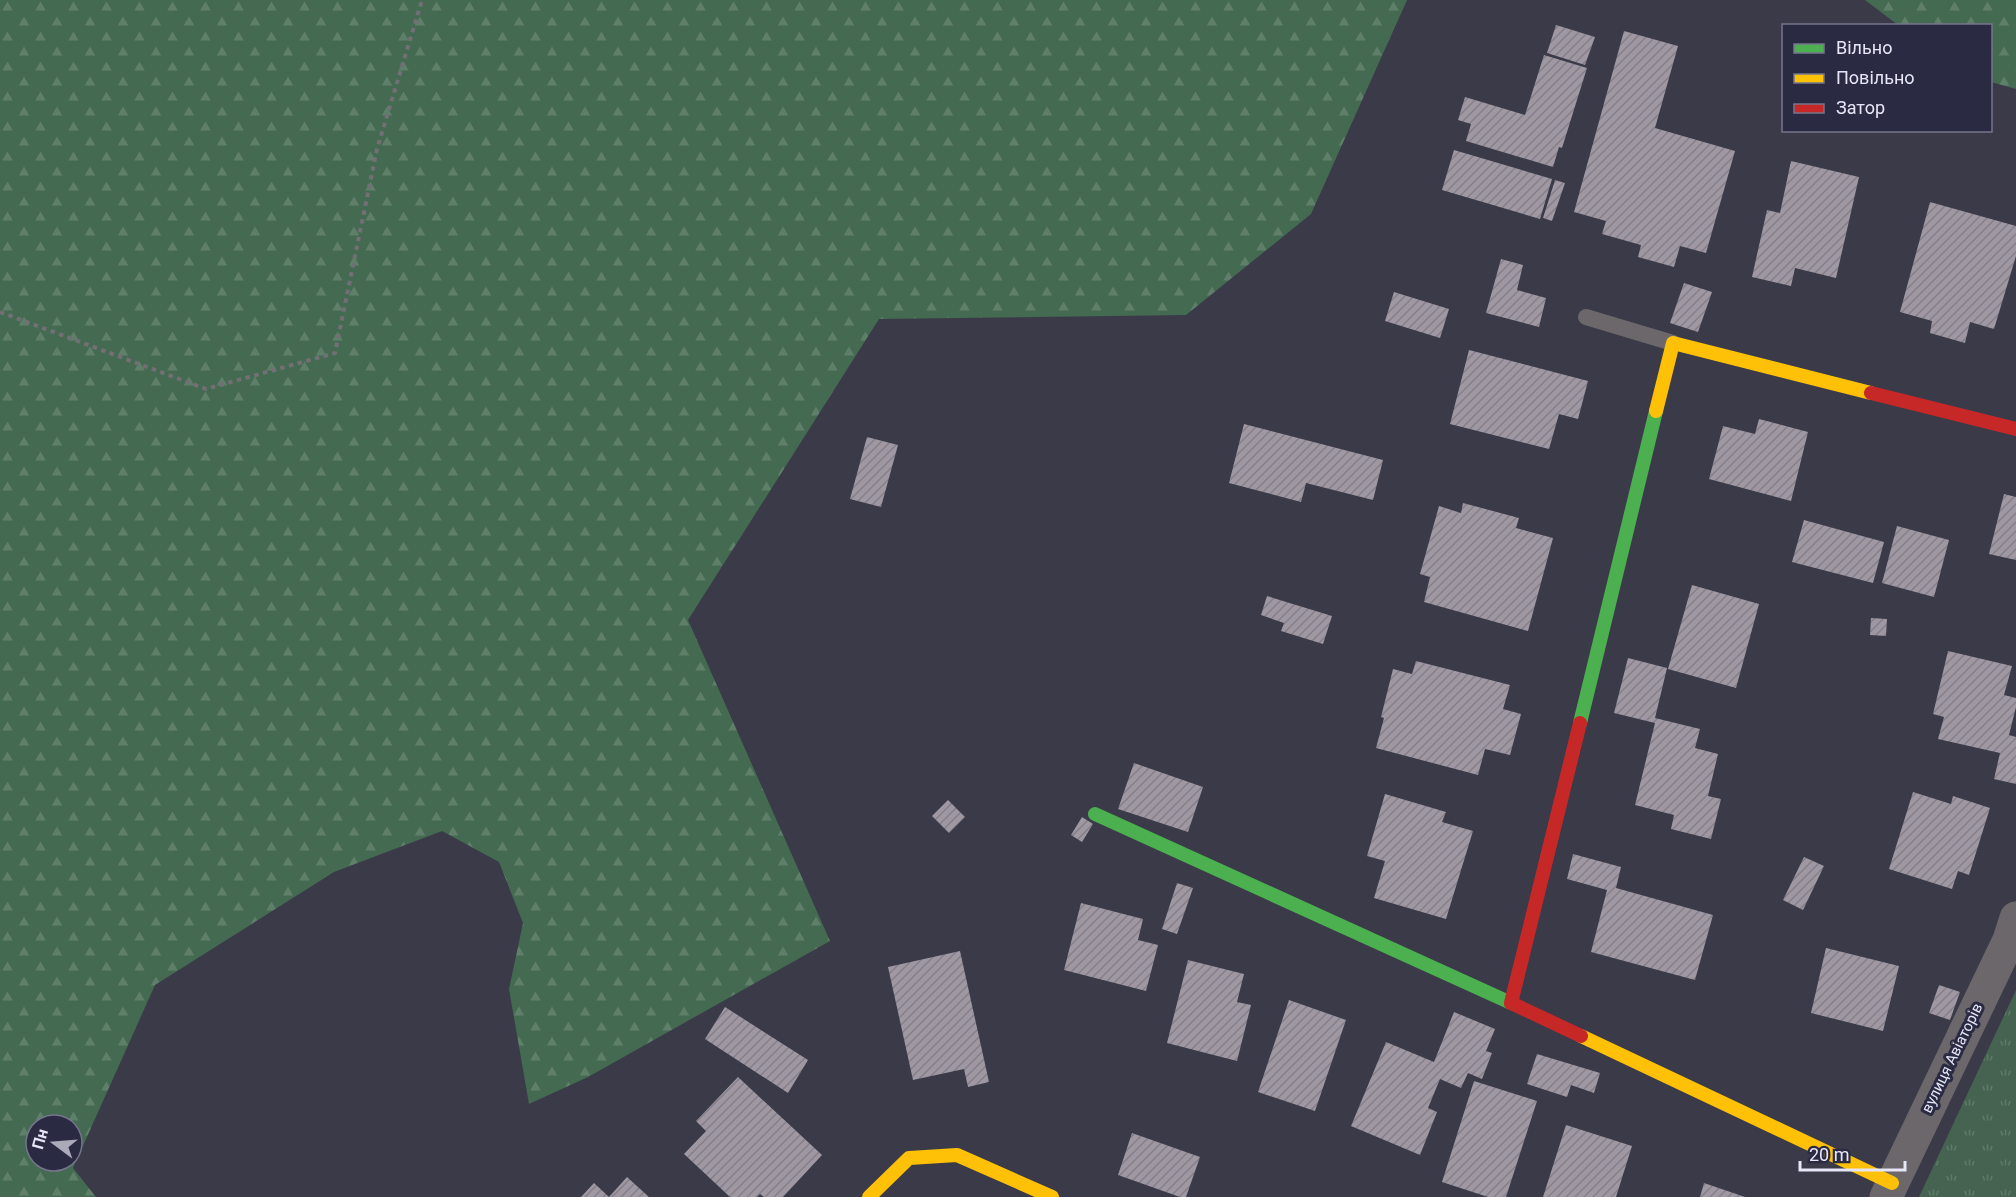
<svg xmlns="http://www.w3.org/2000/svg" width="2016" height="1197" font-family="Roboto,sans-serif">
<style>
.grass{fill:url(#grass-tufts)}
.forest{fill:url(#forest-firs);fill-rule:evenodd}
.building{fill:url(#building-hatch)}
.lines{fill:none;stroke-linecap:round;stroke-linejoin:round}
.path{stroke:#737075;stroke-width:4;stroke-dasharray:4.5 4.5;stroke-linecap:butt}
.lane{stroke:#6b676a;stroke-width:16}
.street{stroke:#6b676a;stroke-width:33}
.fast{stroke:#4caf50;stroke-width:14}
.slow{stroke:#ffc107;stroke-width:14}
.jam{stroke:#c62828;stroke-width:14}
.labels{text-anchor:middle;stroke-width:6;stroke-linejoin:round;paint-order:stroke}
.street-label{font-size:15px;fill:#e6e6f7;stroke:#2a2a43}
</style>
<defs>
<pattern id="grass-tufts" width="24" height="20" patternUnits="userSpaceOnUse" patternTransform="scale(1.5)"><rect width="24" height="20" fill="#456350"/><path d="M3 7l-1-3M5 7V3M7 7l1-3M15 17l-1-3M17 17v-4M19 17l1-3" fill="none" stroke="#60796a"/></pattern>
<pattern id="forest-firs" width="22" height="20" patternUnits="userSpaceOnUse" patternTransform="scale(1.5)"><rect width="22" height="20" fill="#446a51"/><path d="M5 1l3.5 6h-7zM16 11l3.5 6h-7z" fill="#5f7f6b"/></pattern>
<pattern id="building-hatch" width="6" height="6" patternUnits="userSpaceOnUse" patternTransform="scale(1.5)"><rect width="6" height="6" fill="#9f98a3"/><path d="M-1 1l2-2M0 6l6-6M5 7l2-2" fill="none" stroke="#847f88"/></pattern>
</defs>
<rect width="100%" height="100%" fill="#3a3a48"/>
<path class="grass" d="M2016 990V1197H1919Z"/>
<g class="forest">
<path d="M0 0H1407L1311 214 1186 315 879 319 688 620 830 941 588 1077 529 1104 509 989 523 923 499 862 442 831 334 872 155 985 73 1168 96 1197H0ZM36 1125H72V1161H36Z"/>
<path d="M1865 0H2016V89L1991 82 1990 26 1898 25Z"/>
</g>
<g class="building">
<path d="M1556 25 1595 37 1585 65 1547 53Z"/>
<path d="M1624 31 1678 46 1655 128 1735 151 1706 253 1680 246 1674 267 1638 257 1641 245 1602 234 1606 221 1574 212Z"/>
<path d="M1544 55 1587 68 1562 148 1559 147 1553 167 1466 141 1471 124 1458 120 1465 97 1525 115Z"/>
<path d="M1454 150 1552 179 1540 219 1442 190Z"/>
<path d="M1791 161 1859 177 1836 278 1795 268 1791 286 1752 277 1767 210 1780 213Z"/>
<path d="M1555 180 1565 183 1552 221 1543 218Z"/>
<path d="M1930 202 2016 226V256L1994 329 1970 322 1965 343 1930 333 1932 321 1900 312Z"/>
<path d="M1501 259 1523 265 1517 290 1546 298 1539 327 1486 313Z"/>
<path d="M1684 283 1712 292 1698 332 1670 323Z"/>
<path d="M1394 292 1449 309 1440 338 1385 321Z"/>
<path d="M1469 350 1588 381 1578 419 1559 414 1549 449 1450 424Z"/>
<path d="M1759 419 1808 432 1791 501 1709 479 1723 426 1755 434Z"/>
<path d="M1244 424 1383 460 1373 500 1306 483 1301 502 1229 483Z"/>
<path d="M867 437 898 445 881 507 850 499Z"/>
<path d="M2004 494 2016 497V560L1989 554Z"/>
<path d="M1463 503 1519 518 1516 528 1553 538 1528 631 1424 602 1430 577 1420 574 1439 506 1461 513Z"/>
<path d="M1804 520 1884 542 1873 583 1792 562Z"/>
<path d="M1897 526 1949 540 1934 597 1882 583Z"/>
<path d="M1692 585 1759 604 1736 688 1668 669Z"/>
<path d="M1267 596 1332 616 1323 644 1281 631 1284 623 1261 615Z"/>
<path d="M1871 618 1887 619 1886 636 1870 635Z"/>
<path d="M1948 651 2012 666 2004 695 2016 698V707L2009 735 2016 737V784L1994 779 2000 753 1938 739 1944 717 1933 714Z"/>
<path d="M1628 658 1667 668 1655 718 1700 729 1695 748 1718 754 1708 796 1721 799 1711 839 1671 829 1674 815 1635 805 1655 723 1614 713Z"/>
<path d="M1416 661 1510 685 1503 709 1521 714 1510 755 1485 749 1478 775 1376 748 1384 718 1381 717 1393 669 1412 674Z"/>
<path d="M1134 763 1203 787 1188 832 1118 809Z"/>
<path d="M1913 792 1951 804 1953 796 1990 808 1969 875 1958 871 1952 889 1889 869Z"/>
<path d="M1385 794 1446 812 1442 822 1473 831 1446 919 1374 898 1385 861 1367 856Z"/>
<path d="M948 800 965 817 949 833 932 816Z"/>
<path d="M1082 817 1093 824 1082 842 1071 835Z"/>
<path d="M1573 854 1621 867 1616 888 1713 915 1695 980 1591 952 1607 890 1567 879Z"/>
<path d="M1804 857 1824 866 1803 910 1783 900Z"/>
<path d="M1177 883 1193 888 1177 934 1162 929Z"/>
<path d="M1081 903 1143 919 1138 940 1158 945 1146 991 1064 970Z"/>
<path d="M1826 948 1899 966 1883 1031 1811 1013Z"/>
<path d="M960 951 989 1082 968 1087 964 1069 913 1080 888 967Z"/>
<path d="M1188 960 1244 974 1237 1002 1251 1005 1237 1061 1167 1043Z"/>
<path d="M1939 985 1960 992 1950 1020 1929 1013Z"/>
<path d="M1289 1000 1346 1020 1315 1111 1258 1092Z"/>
<path d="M725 1007 808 1060 788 1093 705 1039Z"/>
<path d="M1454 1012 1495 1029 1486 1051 1492 1053 1482 1079 1468 1073 1461 1088 1440 1079 1428 1108 1437 1112 1420 1155 1351 1126 1386 1042 1434 1062Z"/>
<path d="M1537 1054 1600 1073 1594 1093 1571 1085 1567 1097 1527 1084Z"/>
<path d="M738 1077 822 1155 783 1197H764L760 1194 757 1197H730L684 1154 706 1131 696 1121Z"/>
<path d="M1474 1081 1537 1101 1506 1197H1488L1442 1182Z"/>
<path d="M1566 1125 1632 1146 1616 1197H1543Z"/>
<path d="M1132 1133 1200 1157 1186 1197H1180L1118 1175Z"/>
<path d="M627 1177 649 1197H581L594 1183 609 1197Z"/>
<path d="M1704 1183 1745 1197H1700Z"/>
</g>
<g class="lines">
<path class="path" d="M0 312 206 389 335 353 377 149 422 0"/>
<path class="lane" d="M1586 317 1673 343"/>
<path class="street" d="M1886 1197 2009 940 2016 918"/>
<g class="fast">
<path d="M1580 723 1656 411"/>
<path d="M1095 814 1511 1003"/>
</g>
<g class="slow">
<path d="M1656 411 1673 343 1871 393"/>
<path d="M1581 1036 1892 1183"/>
<path d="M869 1197 909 1158 957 1155 1052 1197"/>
</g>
<g class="jam">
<path d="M1871 393 2016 429"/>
<path d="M1580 723 1511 1003 1581 1036"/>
</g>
</g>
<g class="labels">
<g class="street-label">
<text transform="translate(1952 1058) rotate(-64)" y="5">вулиця Авіаторів</text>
</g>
</g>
<rect x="1782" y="24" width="210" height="108" fill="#2a2a43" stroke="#75758b" stroke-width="1.5"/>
<rect x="1794" y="44" width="30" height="9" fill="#4caf50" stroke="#75758b" stroke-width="1.5"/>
<text x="1836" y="54" font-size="18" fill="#e6e6f7">Вільно</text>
<rect x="1794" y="74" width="30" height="9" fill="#ffc107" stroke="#75758b" stroke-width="1.5"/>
<text x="1836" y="84" font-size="18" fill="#e6e6f7">Повільно</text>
<rect x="1794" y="104" width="30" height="9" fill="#c62828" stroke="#75758b" stroke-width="1.5"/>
<text x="1836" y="114" font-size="18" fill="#e6e6f7">Затор</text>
<g transform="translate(54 1143) rotate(286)"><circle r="28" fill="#2a2a43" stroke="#75758b" stroke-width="1.5"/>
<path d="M0-4.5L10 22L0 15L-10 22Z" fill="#aaaaba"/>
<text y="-9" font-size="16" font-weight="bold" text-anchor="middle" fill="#e6e6f7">Пн</text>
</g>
<path d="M1800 1161v9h105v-9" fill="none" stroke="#e6e6f7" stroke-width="3"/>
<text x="1809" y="1161" font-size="18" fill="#e6e6f7" stroke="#2a2a43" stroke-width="4.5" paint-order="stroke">20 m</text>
</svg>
